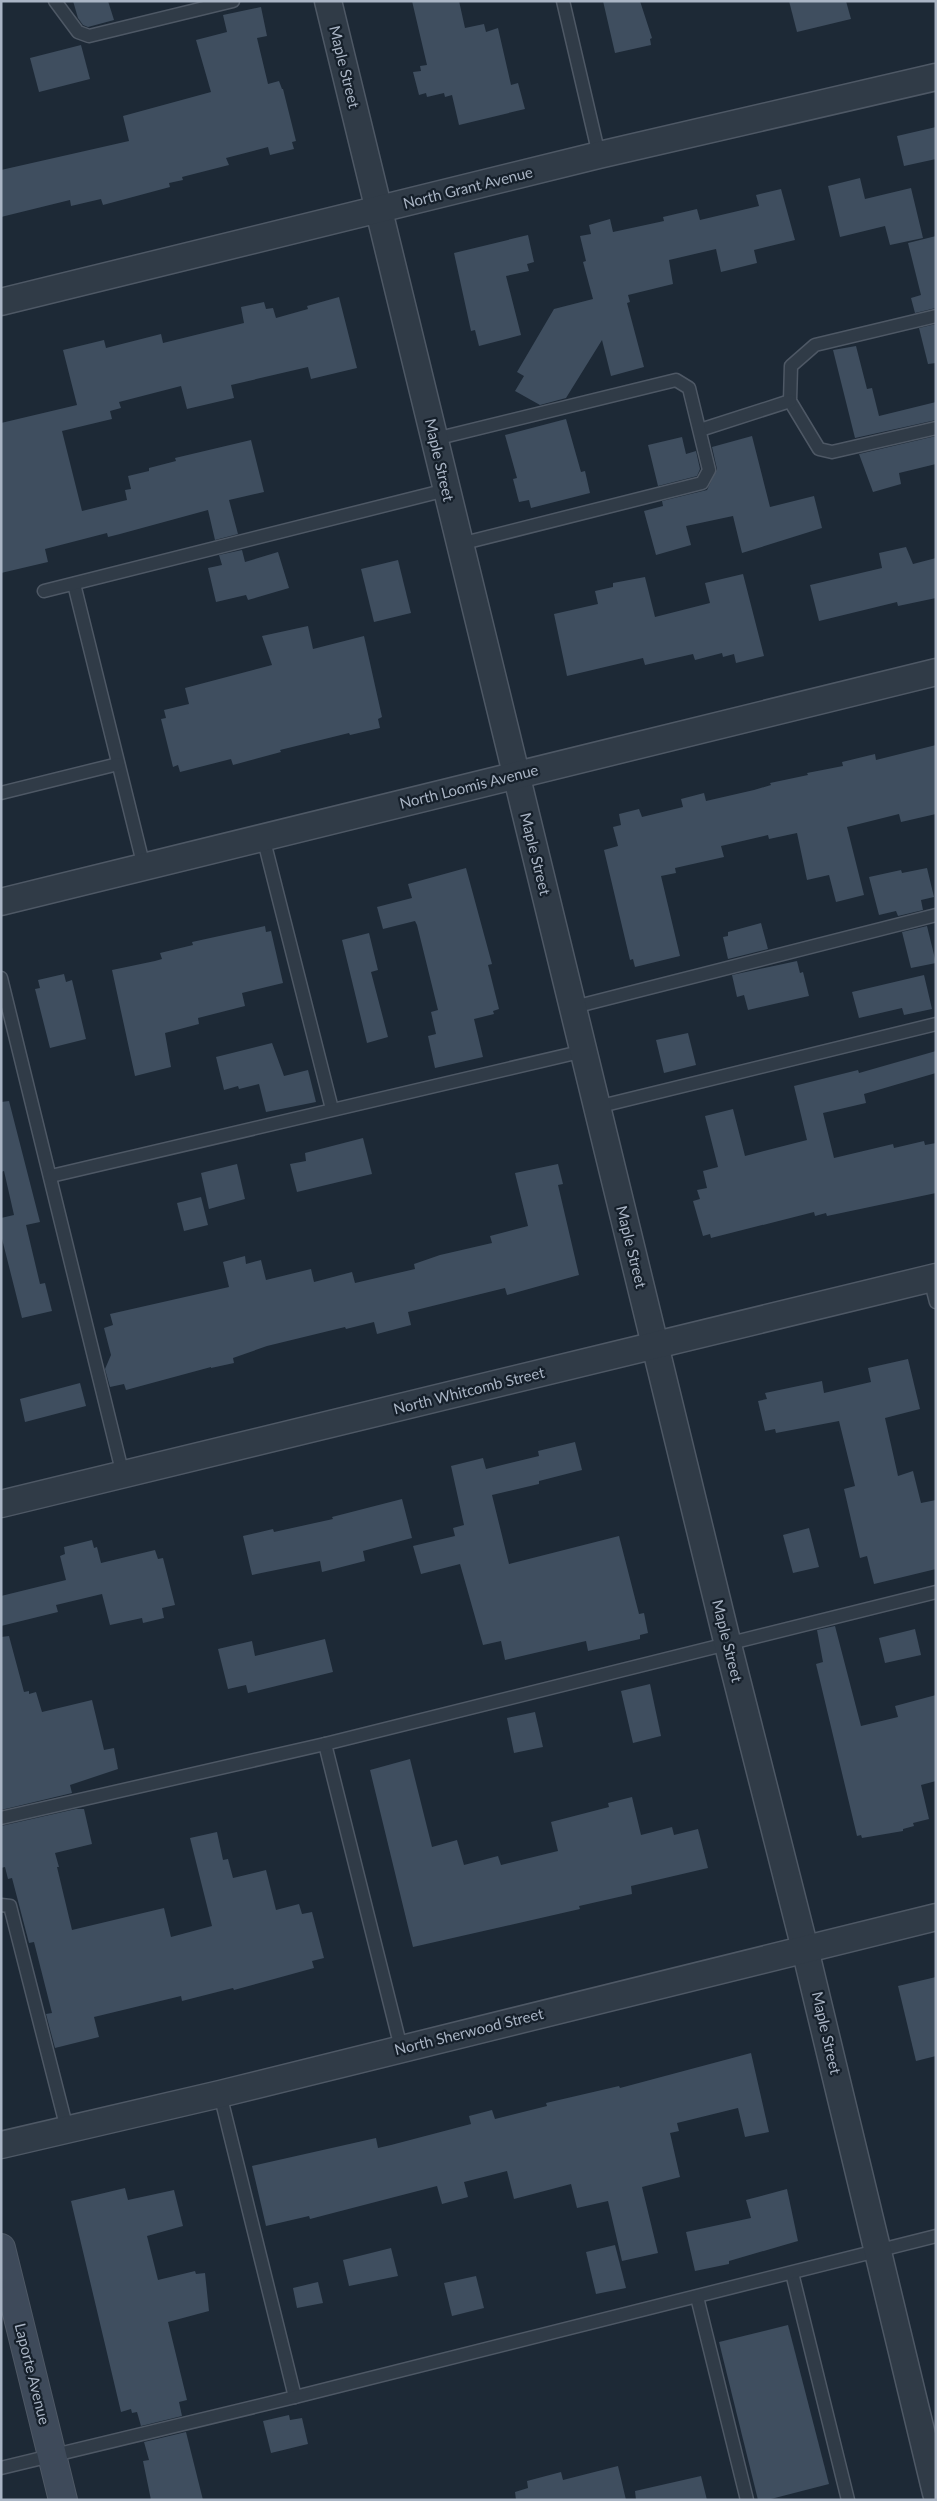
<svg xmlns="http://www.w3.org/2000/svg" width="937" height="2501" font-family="Lato,sans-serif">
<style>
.building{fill:#3f4e5f}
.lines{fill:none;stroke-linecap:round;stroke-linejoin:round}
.lane-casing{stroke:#4e5865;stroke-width:15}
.street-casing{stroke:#4e5865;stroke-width:29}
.secondary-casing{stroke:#4e5865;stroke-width:30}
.lane{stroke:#303b47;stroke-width:12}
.street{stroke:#303b47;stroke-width:26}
.secondary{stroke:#3e4a5a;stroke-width:28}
.labels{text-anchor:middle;stroke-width:4.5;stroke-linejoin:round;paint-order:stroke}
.street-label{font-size:15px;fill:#aab5c5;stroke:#16202b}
</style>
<rect width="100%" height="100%" fill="#1d2936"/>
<g class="building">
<path d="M73 1H108L114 20 88 27 83 25 78 18Z"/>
<path d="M412 1H459L465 28 484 24 486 32 498 28 511 85 518 83 525 109 459 125 452 95 445 97 444 93 427 97 426 93 419 95 413 72 421 71 420 66 427 65Z"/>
<path d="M603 1H640L652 38 650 39 651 45 615 53Z"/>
<path d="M789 1H846L851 19 797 32Z"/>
<path d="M261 7 267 36 257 38 268 84 279 81 282 89H283L296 141 292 142 294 149 270 155 268 147 226 158 229 165 182 177 183 180 169 183 170 187 103 205 101 199 71 206 70 200 1 217V170L129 141 123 116 211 92 196 40 227 32 223 15Z"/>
<path d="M81 45 90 79 39 92 30 58Z"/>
<path d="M936 127V159L904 166 897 136Z"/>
<path d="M860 178 865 199 911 188 923 238 890 245 885 226 840 237 828 186Z"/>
<path d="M781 189 795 240 754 250 757 263 721 272 716 249 669 260 673 284 628 295 630 302 627 303 644 367 611 376 602 340 566 398 540 405 515 391 524 376 517 372 554 309 593 299 583 262 586 261 580 236 591 234 589 225 610 219 613 232 664 221 663 217 697 209 700 220 759 206 756 195Z"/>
<path d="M528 235 534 262 527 264 529 271 506 276 521 335 479 346 475 330 471 331 454 253Z"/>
<path d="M936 236V308L915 313 911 298 921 295 908 243Z"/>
<path d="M339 297 357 368 311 379 308 367 231 385 234 398 187 409 181 386 119 402 121 408 110 411 112 419 62 431 82 511 127 500 125 490 131 489 128 476 149 471V468L176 461 175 458 251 440 264 492 229 500 238 534 215 540 208 510 120 534 108 537 107 533 45 549 48 562 1 573V423L77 405 63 350 104 340 106 348 161 334 163 343 244 323 241 307 264 302 266 309 273 308 276 318 308 309 307 306Z"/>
<path d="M936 324V363L928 364 919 328Z"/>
<path d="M856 346 867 389 872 388 879 416 936 402V420L855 438 833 350Z"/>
<path d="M566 419 581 472 585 471 590 493 531 508 529 500 519 502 513 479 517 478 505 435Z"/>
<path d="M752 436 770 507 814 496 822 528 742 553 733 516 686 526 691 545 656 555 644 511 663 506 662 501 707 490 717 469 712 447Z"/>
<path d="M936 436V464L899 473 901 484 873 492 859 454Z"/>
<path d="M682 437 686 454 696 451 700 469 697 476 658 486 648 445Z"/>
<path d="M906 547 913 564 936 558V598L898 606 897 602 819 621 810 585 882 568 879 553Z"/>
<path d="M242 550 245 562 278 552 289 588 248 600 246 595 216 602 208 568 222 565 219 555Z"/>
<path d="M398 560 411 613 374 622 361 569Z"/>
<path d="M743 574 764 656 736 663 734 654 723 657 722 653 695 660 693 654 645 665 643 658 567 676 554 614 598 604 595 591 613 587V583L645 577 655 617 710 603 705 583Z"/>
<path d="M308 626 313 649 364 636 382 717 378 719 380 728 350 735 349 733 280 750 281 752 233 765 231 759 180 772 178 765 173 767 161 719 166 718 164 710 189 704 185 688 272 665 262 636Z"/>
<path d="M936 745V814L901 822 899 814 847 827 864 895 836 902 829 875 807 880 797 833 769 839 768 835 721 846 724 857 675 868 676 873 661 876 680 956 635 967 633 959 630 960 604 850 618 846 613 827 621 825 619 814 639 809 642 817 683 807 681 799 704 793 706 801 754 790 771 785 770 783 808 775 807 773 843 766 842 762 875 754 876 760Z"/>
<path d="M466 868 492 964 488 965 499 1009 493 1011 494 1014 474 1019 483 1057 435 1068 428 1036 436 1034 431 1012 438 1010 417 925 415 921 383 929 377 907 412 898 408 884Z"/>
<path d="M927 868 934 897 921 900 923 910 898 916 896 911 879 915 869 877 901 870 902 873Z"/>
<path d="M761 923 768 949 728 959 723 937 728 936V932Z"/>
<path d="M265 926 266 932 271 931 283 983 242 993 245 1006 198 1018 199 1024 165 1033 171 1067 135 1076 112 970 155 961 162 959 160 953 193 945 192 942Z"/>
<path d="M927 926 936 963 911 968 902 932Z"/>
<path d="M369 933 378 970 371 972 388 1037 367 1043 342 940Z"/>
<path d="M797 961 800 973 803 972 809 996 748 1010 744 995 737 997 732 975Z"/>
<path d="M64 974 66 982 72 980 86 1039 50 1048 35 989 40 988 38 980Z"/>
<path d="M924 975 932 1009 904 1015 902 1008 859 1018 852 992Z"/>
<path d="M688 1033 696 1065 664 1073 656 1040Z"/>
<path d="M272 1043 284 1076 308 1070 316 1102 266 1112 259 1084 239 1089 238 1086 224 1090 216 1057Z"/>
<path d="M936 1051V1073L864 1094 866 1103 823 1113 834 1158 893 1144 894 1148 924 1141 925 1145 936 1143V1193L827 1216 826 1213 815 1216 814 1212 711 1238 710 1234 703 1236 693 1201 700 1199 697 1190 707 1188 703 1171 718 1167 705 1116 733 1109 745 1156 807 1140 794 1086 858 1070 859 1073Z"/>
<path d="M9 1101 40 1222 26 1225 40 1284 45 1283 52 1311 22 1318 1 1235V1218L14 1215 4 1171 1 1172V1102Z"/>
<path d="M363 1138 372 1174 297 1192 290 1164 306 1161 305 1153Z"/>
<path d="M237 1164 245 1199 209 1209 201 1173Z"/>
<path d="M558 1164 563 1184 558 1185 579 1275 507 1295 505 1288 408 1312 411 1325 377 1334 374 1322 346 1329 345 1327 267 1346 233 1358 234 1363 211 1368V1367L126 1390 124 1384 110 1387 105 1369 111 1355 104 1328 113 1325 110 1314 229 1287 223 1262 245 1256 246 1264 261 1260 266 1280 311 1269 314 1282 352 1272 355 1283 415 1269 414 1264 440 1255 492 1243 490 1236 528 1226 515 1173Z"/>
<path d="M201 1197 208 1225 184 1231 177 1203Z"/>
<path d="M908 1359 920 1409 885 1418 898 1476 913 1471 921 1503 936 1500V1569L874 1584 867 1556 860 1558 844 1489 855 1486 839 1421 776 1433 775 1429 765 1431 758 1401 767 1399 765 1393 822 1381 824 1393 871 1382 868 1368Z"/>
<path d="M80 1383 86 1406 25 1422 20 1399Z"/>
<path d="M575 1442 582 1470 539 1481V1484L492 1495 509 1564 619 1536 639 1614 644 1613 648 1633 640 1635V1639L588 1651 586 1641 505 1660 501 1641 483 1645 460 1564 421 1574 413 1546 455 1536 453 1528 464 1525 451 1466 483 1458 486 1469 539 1456 538 1451Z"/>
<path d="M402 1499 412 1538 363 1551 365 1561 322 1572 320 1561 252 1575 243 1536 273 1529 274 1532 333 1519 332 1517Z"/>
<path d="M809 1528 819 1567 793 1573 783 1535Z"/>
<path d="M92 1540 94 1548 97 1547 101 1563 155 1550 158 1559 163 1558 175 1605 162 1608 164 1618 143 1623 142 1618 110 1625 102 1594 56 1605 58 1612 1 1626V1596L66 1580 60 1556 65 1554 64 1547Z"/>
<path d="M835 1626 861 1726 898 1717 895 1706 936 1695V1781L921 1785 929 1819 913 1823 914 1826 903 1829V1831L862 1838 861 1835 857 1836 816 1664 823 1662 817 1630Z"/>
<path d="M915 1629 921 1655 885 1663 879 1638Z"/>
<path d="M9 1636 24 1692 29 1691V1694L36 1692 42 1712 92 1700 104 1750 114 1748 118 1769 70 1785 72 1793 1 1810V1637Z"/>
<path d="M325 1639 333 1672 248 1693 246 1685 228 1689 218 1649 252 1641 255 1656Z"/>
<path d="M650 1684 661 1736 633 1743 621 1691Z"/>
<path d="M535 1712 543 1747 514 1753 507 1718Z"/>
<path d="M410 1759 432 1847 457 1840 464 1865 498 1856 501 1865 558 1851 551 1822 609 1807 608 1803 632 1797 641 1835 672 1827 674 1835 698 1829 708 1868 631 1886 632 1894 579 1906 580 1909 413 1947 370 1770Z"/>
<path d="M76 1809H84L92 1844 55 1853 59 1867H57L72 1930 164 1908 171 1937 212 1926 190 1838 217 1832 223 1860 228 1859 233 1878 266 1870 276 1910 299 1904 302 1914 312 1912 324 1958 312 1961 314 1968 234 1990 233 1988 182 2001 181 1996 94 2017 99 2037 55 2048 46 2014 52 2013 34 1942 29 1943 12 1878 8 1879 5 1867 1 1868V1826Z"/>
<path d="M936 1977V2056L916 2061 898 1986Z"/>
<path d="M751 2053 769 2132 745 2137 738 2108 677 2123 679 2131 670 2133 680 2177 642 2187 658 2253 622 2261 608 2201 577 2208 571 2184 514 2199 507 2171 464 2182 468 2197 442 2204 437 2186 310 2219 309 2216 266 2226 252 2166 376 2138 378 2148 391 2145 471 2124 469 2116 492 2110 495 2119 547 2106 546 2103 619 2086 620 2088Z"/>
<path d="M125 2188 128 2200 174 2190 183 2226 147 2236 158 2280 195 2271 196 2274 205 2273 209 2311 168 2322 187 2400 179 2402 182 2416 141 2426 137 2412 132 2413 131 2409 121 2412 71 2201Z"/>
<path d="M787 2189 798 2241 729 2261V2264L695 2271 686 2232 751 2218 746 2200Z"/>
<path d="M615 2245 626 2288 596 2294 586 2252Z"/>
<path d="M391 2248 398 2276 349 2286 343 2260Z"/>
<path d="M476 2276 484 2308 452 2316 444 2283Z"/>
<path d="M318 2282 323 2303 297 2308 293 2288Z"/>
<path d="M788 2325 829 2484 767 2500H758L719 2342Z"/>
<path d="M289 2415 290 2420 302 2418 308 2444 271 2453 263 2421Z"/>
<path d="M186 2432 203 2500H151L143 2461 149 2460 144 2442Z"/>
<path d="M618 2466 626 2500H516L515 2492 528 2488 527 2481 561 2472 563 2480Z"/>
<path d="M701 2476 707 2500H636L635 2491Z"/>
</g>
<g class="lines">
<defs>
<g id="lane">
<path d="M55 1 78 32 89 36 233 1"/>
<path d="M563 1 599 155"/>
<path d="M936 316 815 345 791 366 790 401 819 449 832 452 936 428"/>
<path d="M700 430 790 401"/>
<path d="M435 439 676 380 689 388 709 470 702 483 460 544"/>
<path d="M74 584 144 867"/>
<path d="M44 591 446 490"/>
<path d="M1 793 118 764"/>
<path d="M263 837 332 1109"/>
<path d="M1 978 123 1475"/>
<path d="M574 1007 936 915"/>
<path d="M597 1107 936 1024"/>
<path d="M51 1176 584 1051"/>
<path d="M930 1279 936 1302"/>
<path d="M325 1744 401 2048"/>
<path d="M1 1818 325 1744 936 1592"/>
<path d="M1 1905 10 1906 67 2129"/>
<path d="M220 2094 295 2397"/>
<path d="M792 2273 848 2500"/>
<path d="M697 2297 747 2500"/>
<path d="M1 2468 295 2397 936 2236"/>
</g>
<g id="street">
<path d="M328 1 728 1645 805 1949 936 2493"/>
<path d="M1 302 599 155 936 77"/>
<path d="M1 902 936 672"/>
<path d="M1 1504 936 1277"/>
<path d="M1 2145 220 2094 936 1917"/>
</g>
<path id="secondary" d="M1 2248 63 2500"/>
</defs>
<use href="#lane" class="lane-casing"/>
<use href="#street" class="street-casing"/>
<use href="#secondary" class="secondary-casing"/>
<use href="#lane" class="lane"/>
<use href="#street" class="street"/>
<use href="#secondary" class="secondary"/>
</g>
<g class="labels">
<g class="street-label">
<text transform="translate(344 67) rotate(76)" y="5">Maple Street</text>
<text transform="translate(468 188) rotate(-14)" y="5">North Grant Avenue</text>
<text transform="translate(439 460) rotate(77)" y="5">Maple Street</text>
<text transform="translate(469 787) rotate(-14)" y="5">North Loomis Avenue</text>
<text transform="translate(535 854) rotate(76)" y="5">Maple Street</text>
<text transform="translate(631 1247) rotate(76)" y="5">Maple Street</text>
<text transform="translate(469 1391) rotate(-14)" y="5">North Whitcomb Street</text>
<text transform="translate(727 1641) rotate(76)" y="5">Maple Street</text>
<text transform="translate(469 2032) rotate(-14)" y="5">North Sherwood Street</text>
<text transform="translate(826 2033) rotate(77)" y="5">Maple Street</text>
<text transform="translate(32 2374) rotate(76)" y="5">Laporte Avenue</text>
</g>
</g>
<rect width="937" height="2501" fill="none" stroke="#aab5c5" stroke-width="5"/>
</svg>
